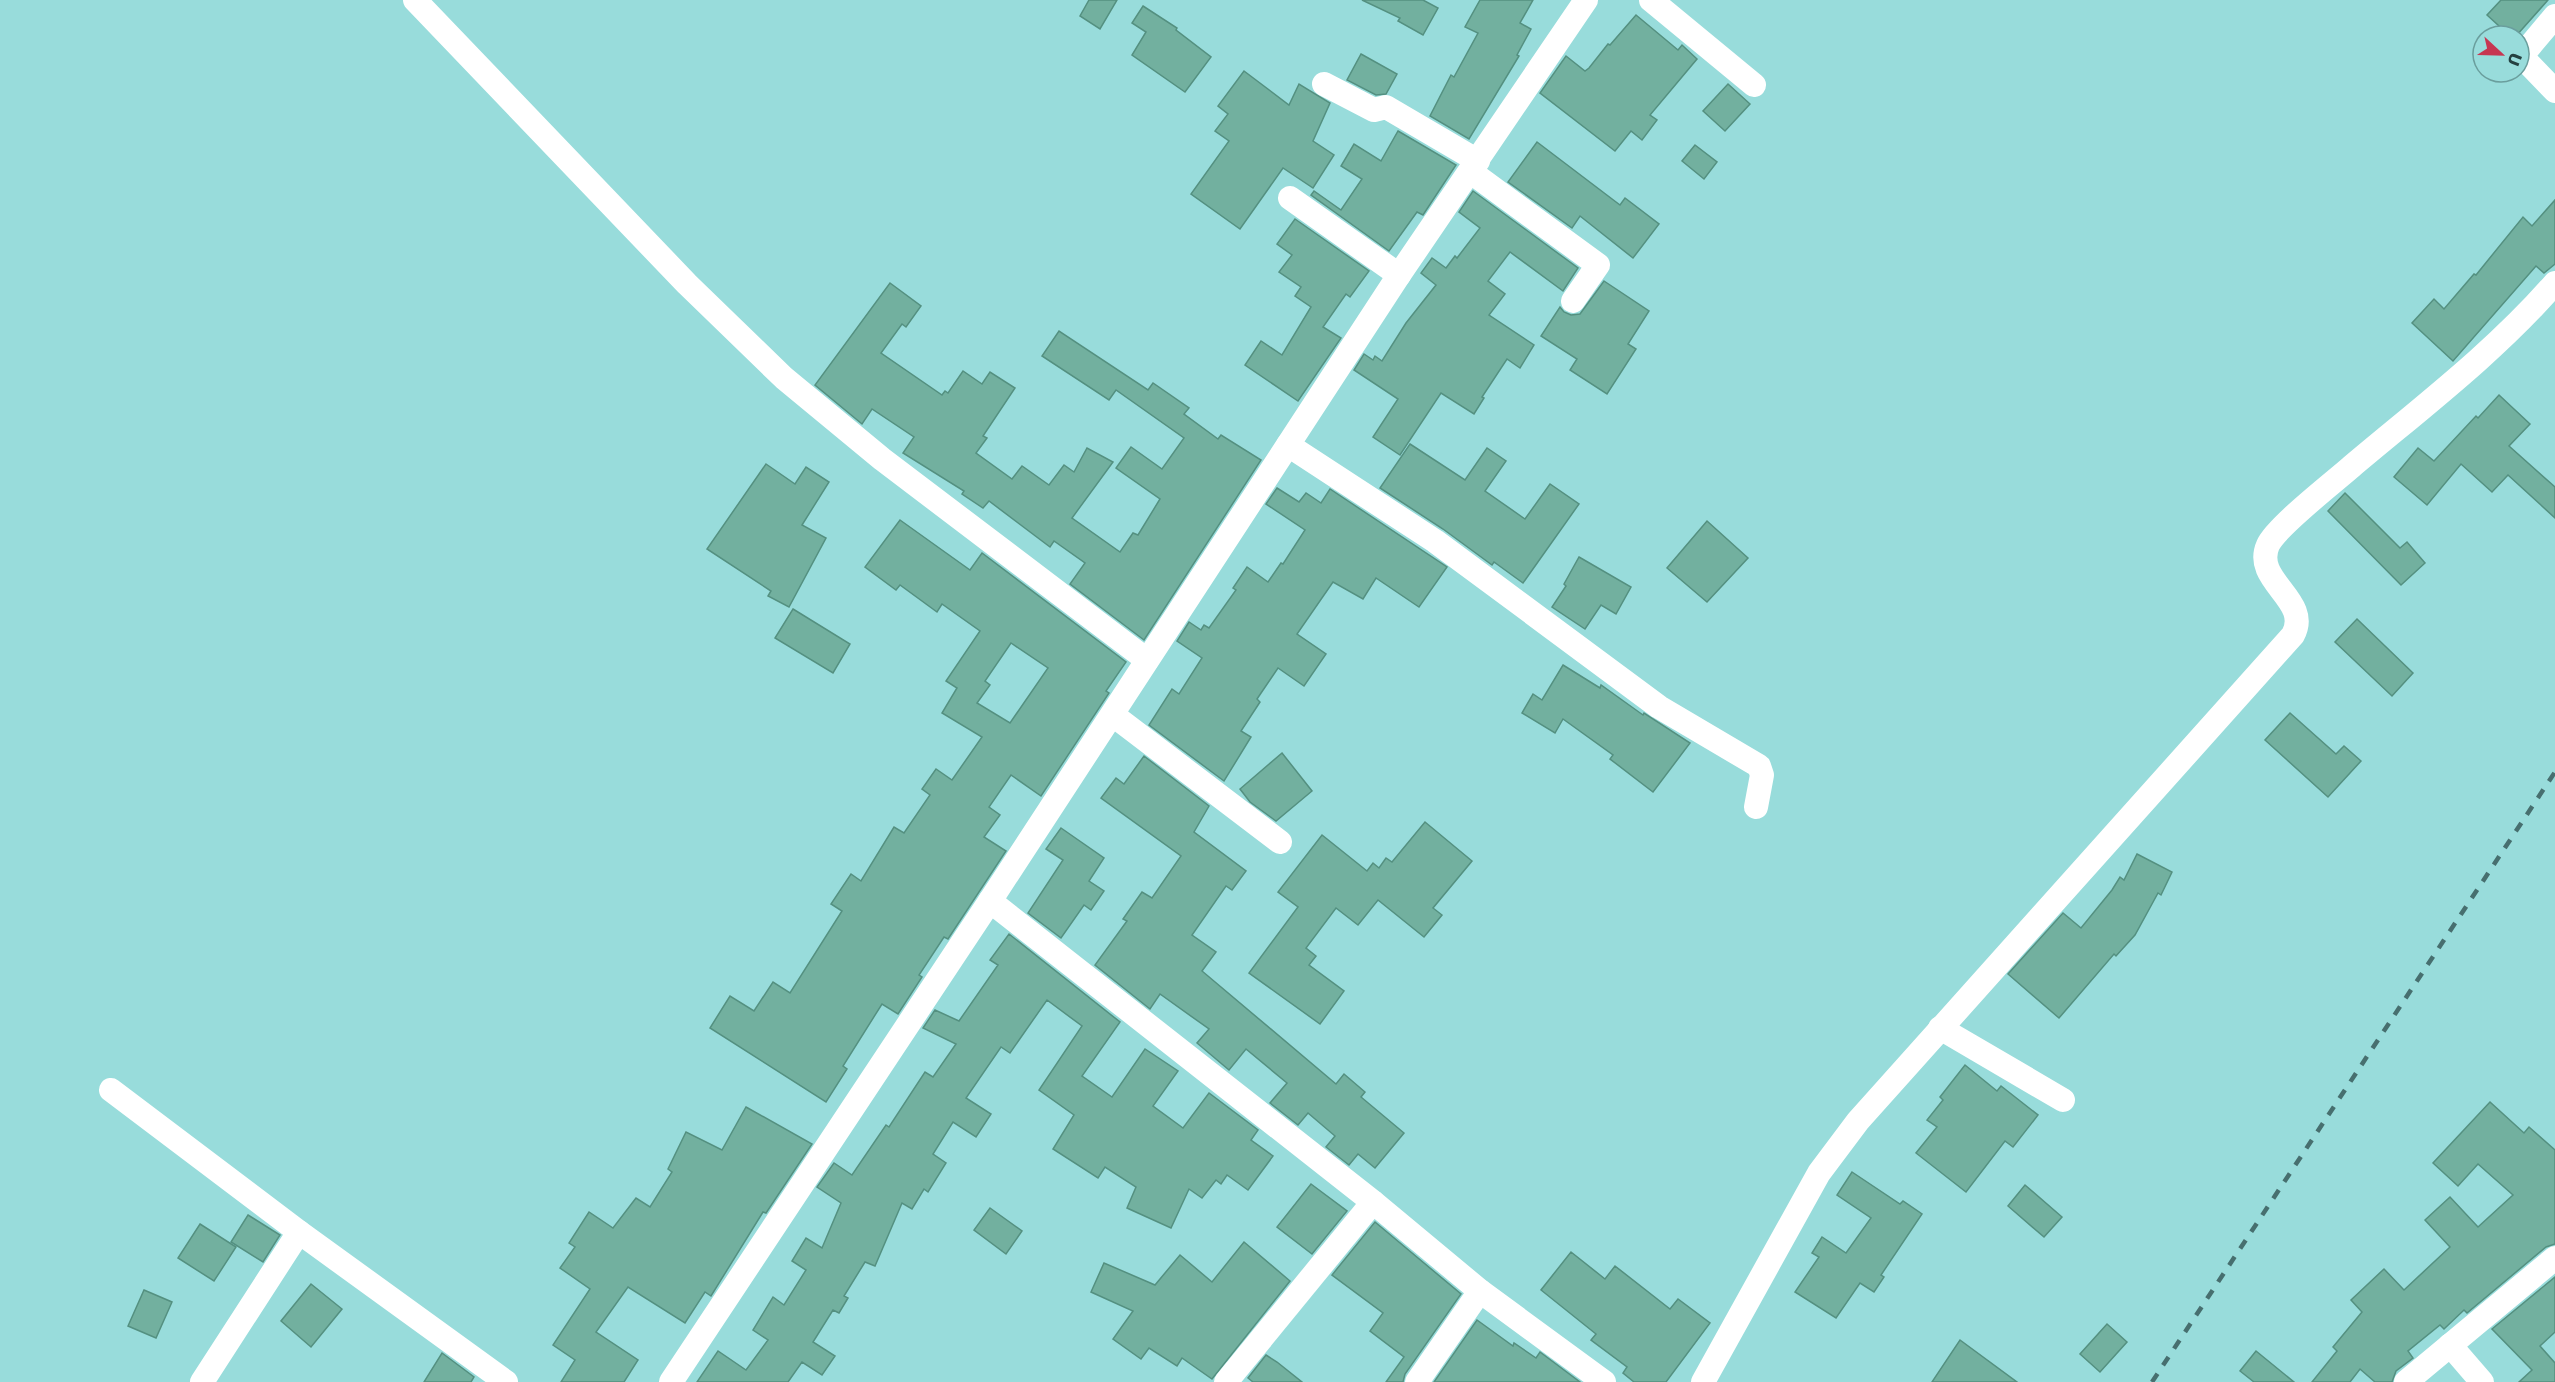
<svg xmlns="http://www.w3.org/2000/svg" width="2555" height="1382" font-family="'DejaVu Sans',sans-serif">
<style>
.building{fill:#72b09f;stroke:#549080;stroke-width:1.5;fill-rule:evenodd}
.lines{fill:none;stroke-linecap:round;stroke-linejoin:round}
.minor{stroke:#fff;stroke-width:24}
.rail{stroke:#476f6f;stroke-width:4.5;stroke-dasharray:10 10;stroke-linecap:butt}
</style>
<rect width="100%" height="100%" fill="#98dcdb"/>
<g class="building">
<path d="M1089 0H1117L1100 29 1080 16Z"/>
<path d="M1362 0H1423L1438 8 1423 35 1398 21 1400 18Z"/>
<path d="M1480 0H1533L1520 23 1531 29 1517 55 1519 56 1469 139 1430 116 1451 75 1454 77 1478 33 1465 27Z"/>
<path d="M2501 0H2548L2516 36H2510L2487 15Z"/>
<path d="M1143 6 1177 28 1176 30 1211 57 1185 92 1132 55 1146 32 1132 23Z"/>
<path d="M1636 15 1678 50 1682 45 1697 59 1650 115 1657 120 1642 140 1631 131 1615 151 1540 93 1566 56 1585 71 1589 68 1608 44 1610 45Z"/>
<path d="M1361 54 1397 74 1386 94 1376 95 1347 80Z"/>
<path d="M1244 71 1289 105 1299 84 1330 103 1313 141 1334 155 1313 188 1283 168 1240 229 1191 194 1229 141 1215 131 1228 114 1218 106Z"/>
<path d="M1728 84 1750 104 1725 131 1703 111Z"/>
<path d="M1398 131 1456 165 1423 215 1417 212 1389 251 1311 195 1314 191 1341 210 1362 179 1341 166 1354 144 1381 161Z"/>
<path d="M1537 142 1620 205 1625 198 1659 224 1633 258 1580 216 1572 228 1508 182Z"/>
<path d="M1695 145 1717 162 1704 179 1682 161Z"/>
<path d="M1473 191 1578 268 1563 291 1510 252 1488 281 1505 294 1489 315 1534 345 1520 368 1507 359 1482 397 1484 398 1474 414 1441 393 1400 455 1373 437 1398 399 1354 370 1364 354 1373 360 1375 356 1382 361 1406 323 1436 285 1421 273 1432 258 1446 268 1455 256 1457 258 1480 228 1459 212Z"/>
<path d="M2555 200V264L2544 273 2536 266 2453 361 2412 323 2434 299 2444 309 2474 274 2476 275 2523 217 2532 226Z"/>
<path d="M1295 219 1369 271 1350 297 1346 294 1323 327 1341 338 1298 401 1245 365 1261 341 1282 355 1311 307 1295 296 1301 287 1279 272 1292 255 1277 244Z"/>
<path d="M1604 281 1649 311 1628 344 1636 349 1607 394 1570 370 1577 359 1541 336 1560 307 1564 312 1571 315 1580 314Z"/>
<path d="M890 283 921 306 906 327 902 324 881 353 942 395 945 391 948 393 963 371 982 384 990 372 1015 388 983 436 987 438 976 453 1012 479 1022 466 1049 485 1064 465 1074 472 1087 448 1113 462 1072 518 1120 552 1133 533 1138 535 1160 499 1116 468 1131 447 1162 469 1184 438 1116 390 1109 400 1042 356 1059 331 1148 390 1153 383 1189 408 1184 414 1218 439 1221 435 1261 460 1144 640 1070 584 1085 563 1054 541 1050 547 989 501 983 508 962 494 964 491 903 453 914 437 872 409 862 424 815 385Z"/>
<path d="M2499 395 2530 424 2509 446 2555 487V518L2508 475 2492 492 2461 464 2427 505 2394 477 2418 448 2434 461 2476 416 2478 418Z"/>
<path d="M1410 444 1465 480 1487 448 1506 461 1485 491 1525 519 1550 484 1579 504 1523 583 1494 562 1492 565 1443 529 1380 488Z"/>
<path d="M766 464 795 484 806 467 829 482 802 525 826 538 789 607 768 596 771 591 707 549Z"/>
<path d="M1277 488 1299 502 1306 493 1321 503 1330 489 1447 567 1419 607 1376 578 1363 599 1333 582 1297 634 1326 654 1304 686 1278 668 1257 699 1260 702 1241 731 1251 737 1224 781 1149 725 1172 689 1179 694 1202 658 1177 641 1189 622 1201 630 1204 625 1209 628 1236 590 1233 588 1247 567 1268 582 1281 563 1283 564 1305 530 1266 504Z"/>
<path d="M2345 493 2400 548 2407 542 2425 563 2401 585 2328 511Z"/>
<path d="M900 520 970 570 982 553 1126 662 1106 691 1109 693 1041 796 1011 775 989 807 1000 815 984 837 1006 851 948 939 944 937 919 975 922 977 898 1014 882 1004 843 1066 847 1069 826 1102 710 1028 730 996 754 1011 773 982 790 993 842 911 831 904 851 874 861 881 894 827 904 833 930 795 922 789 936 769 952 780 982 737 942 713 957 688 946 681 980 631 942 604 937 612 900 585 896 590 865 567ZM1011 643 1048 668 1010 723 977 703 990 685 985 681Z"/>
<path d="M1707 521 1748 558 1707 602 1667 568Z"/>
<path d="M1579 557 1631 587 1616 614 1601 605 1585 629 1552 607 1566 586 1564 584Z"/>
<path d="M793 609 850 644 833 673 775 638Z"/>
<path d="M2357 619 2413 673 2392 696 2335 642Z"/>
<path d="M1563 665 1600 688 1601 685 1643 715 1644 713 1690 743 1653 792 1610 759 1613 755 1563 719 1555 733 1522 713 1533 694 1542 700Z"/>
<path d="M2290 713 2336 754 2344 746 2361 761 2328 797 2265 740Z"/>
<path d="M1282 753 1312 791 1276 821 1250 802 1240 789Z"/>
<path d="M1144 756 1209 806 1194 832 1246 871 1232 890 1226 886 1192 935 1216 952 1202 971 1336 1084 1344 1074 1365 1092 1361 1097 1404 1133 1375 1168 1358 1154 1349 1165 1326 1147 1335 1136 1308 1113 1298 1125 1270 1103 1287 1083 1246 1049 1229 1070 1197 1043 1209 1029 1160 994 1150 1009 1095 965 1127 921 1123 919 1142 892 1152 898 1181 856 1101 798 1116 778 1124 784Z"/>
<path d="M1425 822 1472 861 1433 908 1442 915 1424 937 1378 900 1358 925 1336 908 1306 948 1316 956 1309 965 1344 991 1320 1024 1249 973 1298 907 1278 892 1322 835 1367 871 1373 863 1379 868 1386 858 1392 862Z"/>
<path d="M1061 828 1104 858 1089 881 1104 891 1091 910 1084 905 1061 938 1028 913 1063 860 1046 849Z"/>
<path d="M2137 854 2172 872 2161 895 2158 893 2135 935 2116 956 2114 954 2059 1018 2008 974 2063 913 2081 928 2112 890 2120 877 2124 880Z"/>
<path d="M1009 934 1120 1022 1082 1076 1112 1097 1145 1049 1178 1071 1153 1106 1183 1128 1209 1093 1258 1130 1251 1140 1273 1156 1248 1190 1227 1175 1221 1184 1216 1180 1202 1198 1189 1189 1171 1228 1127 1208 1136 1187 1105 1167 1098 1178 1053 1149 1074 1115 1039 1090 1082 1026 1047 1000 1010 1053 1001 1047 966 1098 991 1114 976 1137 953 1122 933 1154 946 1163 928 1192 924 1189 912 1209 902 1203 875 1266 865 1262 844 1296 848 1298 839 1313 833 1310 813 1342 835 1356 822 1375 802 1362 788 1382H697L718 1351 746 1370 768 1340 753 1330 773 1297 784 1305 806 1270 792 1261 806 1238 822 1248 841 1203 817 1187 834 1163 852 1175 886 1125 889 1127 925 1072 933 1077 956 1044 923 1028 935 1010 959 1021 998 965 990 960Z"/>
<path d="M1965 1065 1997 1091 2001 1086 2038 1115 2013 1147 2005 1141 1966 1192 1916 1153 1937 1127 1927 1120 1943 1100 1940 1097Z"/>
<path d="M2490 1102 2524 1133 2529 1127 2555 1150V1244L2546 1247 2467 1313 2464 1310 2444 1329 2440 1325 2408 1351 2413 1358 2396 1371 2392 1382H2375L2360 1369 2350 1382H2312L2337 1351 2333 1347 2362 1312 2351 1300 2384 1269 2404 1290 2450 1247 2425 1220 2450 1197 2478 1227 2513 1195 2478 1164 2458 1186 2433 1163Z"/>
<path d="M746 1107 812 1144 766 1213 763 1212 711 1296 705 1292 685 1323 628 1287 596 1332 638 1360 624 1382H561L575 1360 553 1345 590 1289 560 1268 575 1247 569 1243 589 1212 613 1228 636 1198 650 1207 672 1172 668 1169 686 1132 722 1150Z"/>
<path d="M1852 1172 1900 1204 1903 1201 1922 1214 1881 1275 1884 1277 1874 1292 1860 1283 1836 1318 1795 1292 1819 1257 1812 1253 1822 1237 1846 1253 1871 1218 1837 1195Z"/>
<path d="M1311 1184 1347 1211 1312 1254 1277 1227Z"/>
<path d="M2025 1185 2062 1217 2044 1237 2008 1206Z"/>
<path d="M990 1208 1022 1231 1006 1254 974 1230Z"/>
<path d="M248 1215 280 1235 263 1262 231 1242Z"/>
<path d="M1375 1222 1461 1294 1405 1374 1403 1382H1386L1404 1357 1370 1331 1383 1313 1332 1275Z"/>
<path d="M200 1224 236 1247 214 1281 178 1258Z"/>
<path d="M1244 1242 1290 1281 1212 1379 1182 1358 1177 1366 1149 1348 1141 1359 1113 1339 1133 1311 1091 1292 1104 1263 1155 1285 1180 1255 1212 1282Z"/>
<path d="M1571 1252 1605 1279 1615 1266 1670 1309 1678 1299 1710 1323 1666 1382H1634L1623 1373 1627 1367 1591 1340 1596 1334 1541 1290Z"/>
<path d="M2555 1277V1332L2540 1346 2555 1363V1382H2519L2532 1370 2492 1329Z"/>
<path d="M311 1284 342 1309 311 1347 281 1321Z"/>
<path d="M144 1290 172 1302 156 1338 128 1326Z"/>
<path d="M1477 1320 1513 1346 1514 1343 1536 1358 1540 1352 1580 1382H1434Z"/>
<path d="M2107 1324 2127 1342 2100 1372 2080 1354Z"/>
<path d="M1960 1340 2017 1382H1932Z"/>
<path d="M2256 1351 2294 1382H2254L2240 1371Z"/>
<path d="M442 1353 474 1377 471 1382H424Z"/>
<path d="M1266 1355 1277 1362 1302 1382H1253L1248 1378Z"/>
</g>
<g class="lines">
<g class="minor">
<path d="M415 0 687 284 784 378 882 459 1147 660"/>
<path d="M1651 0 1754 85"/>
<path d="M2555 16 2524 53 2526 61 2555 91"/>
<path d="M1324 84 1374 110 1386 107 1478 161"/>
<path d="M1471 172 1598 265 1573 301"/>
<path d="M1290 198 1399 275"/>
<path d="M1288 445 1435 541 1659 707 1759 766 1762 775 1756 807"/>
<path d="M1113 715 1280 842"/>
<path d="M990 901 1373 1202 1480 1291 1604 1382"/>
<path d="M1940 1028 2063 1100"/>
<path d="M111 1090 299 1232 506 1382"/>
<path d="M2450 1345 2482 1382"/>
<path d="M202 1382 299 1232"/>
<path d="M671 1382 990 901 1399 275 1586 0"/>
<path d="M1226 1382 1373 1202"/>
<path d="M1417 1382 1480 1291"/>
<path d="M1703 1382 1819 1173 1858 1121 2293 635C2312 600 2252 581 2268 545 2276 527 2334 482 2351 467 2421 408 2495 352 2555 283"/>
<path d="M2406 1382 2555 1258"/>
</g>
<path class="rail" d="M2152 1382 2555 772"/>
</g>
<g transform="translate(2501 54) rotate(112)"><circle r="28" fill="#98dcdb" stroke="#6a9e9d" stroke-width="1.5"/>
<path d="M0-4.5L10 22L0 15L-10 22Z" fill="#c73651"/>
<text y="-9" font-size="16" font-weight="bold" text-anchor="middle" fill="#254141">U</text>
</g>
</svg>
